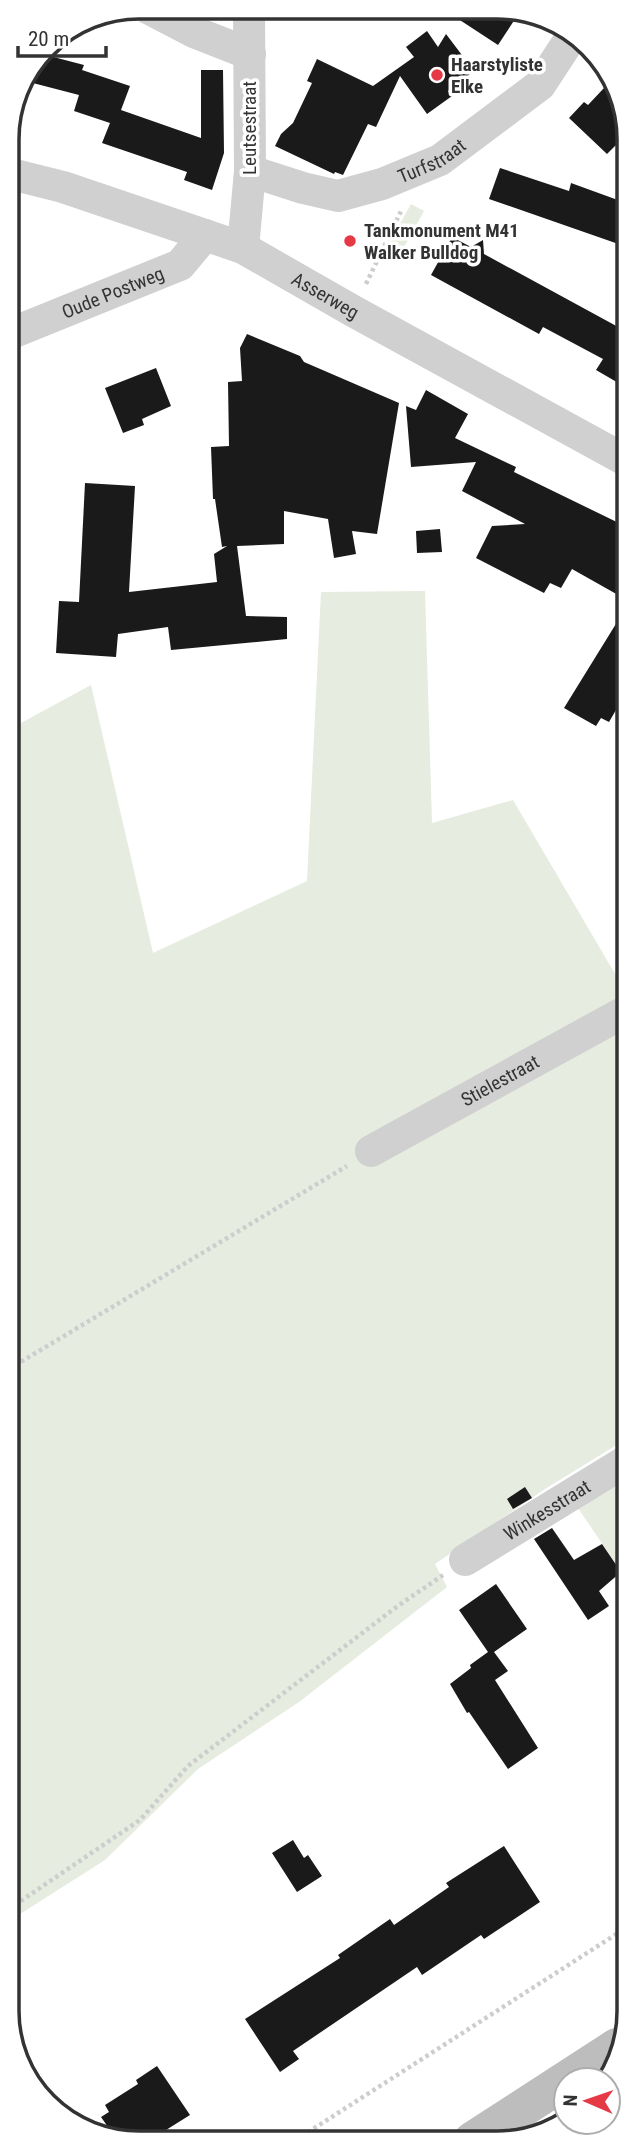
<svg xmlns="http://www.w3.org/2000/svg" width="636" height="2150" font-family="'Roboto Condensed',sans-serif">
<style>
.green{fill:#e6ecdf}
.building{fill:#1a1a1a}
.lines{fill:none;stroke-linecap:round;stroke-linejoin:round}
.path{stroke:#cdcdcd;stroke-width:4.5;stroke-dasharray:3.5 3.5;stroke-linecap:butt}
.minor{stroke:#d0d0d0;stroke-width:32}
.secondary{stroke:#bdbdbd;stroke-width:38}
.poi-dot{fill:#e63946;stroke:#fff;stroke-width:2.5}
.labels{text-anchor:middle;stroke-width:7;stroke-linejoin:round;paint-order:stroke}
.poi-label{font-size:19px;font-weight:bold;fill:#333;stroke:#fff;text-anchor:start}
.street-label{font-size:19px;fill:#333;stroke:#fff}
.rim{fill:none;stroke:#333;stroke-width:3.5}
</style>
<rect width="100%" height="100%" fill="#fff"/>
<g class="green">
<path d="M411 204 424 211 397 260 384 253Z"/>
<path d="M425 591 432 823 513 800 621 984 628 981V1438L545 1489 435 1564 447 1587 299 1702 198 1769 105 1860 9 1921 8 730 91 685 153 953 307 881 321 592Z"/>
<path d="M628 1471V1582L574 1502Z"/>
</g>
<g class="building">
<path d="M443 9 521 10 498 45Z"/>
<path d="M427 31 438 47 446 34 474 71 448 91 452 96 427 114 400 76 376 127 368 124 343 175 335 172 334 174 275 146 281 134 293 123 312 83 307 81 317 59 373 86 414 57 406 47Z"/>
<path d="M42 54 84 65 82 70 130 86 121 110 201 138V70H223L224 153 212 190 184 180 187 172 102 143 110 123 74 111 79 95 29 82Z"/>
<path d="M604 88 622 106 627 113V134L607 154 569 118 584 102 588 105Z"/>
<path d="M500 168 569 191 571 183 626 203 627 247 489 199Z"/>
<path d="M452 237 471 247 483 240 484 254 620 328 627 317V388L596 370 603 359 543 327 539 334 431 275Z"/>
<path d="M247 334 300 356 304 362 399 403 377 534 352 531 356 554 334 558 328 519 284 511V544L237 546 246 616 287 617V639L171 650 168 627 118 634 116 657 56 653 59 601 79 602 85 483 135 486 129 592 217 582 214 554 227 546 222 547 215 499H213L211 447 229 446 228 382 242 381 240 348Z"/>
<path d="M156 368 171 406 142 419 144 425 123 433 105 388Z"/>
<path d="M426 390 468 414 455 438 516 467 514 472 627 527V600L572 569 561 588 550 583 544 593 476 558 492 526 525 524 462 491 476 462 411 467 406 406 416 410Z"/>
<path d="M440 529 442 552 417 553 416 531Z"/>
<path d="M627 606V691L609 722 601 718 596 726 564 708Z"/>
<path d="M525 1487 532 1498 513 1509 507 1499Z"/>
<path d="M552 1528 574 1560 602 1544 621 1572 599 1591 609 1606 588 1620 534 1539Z"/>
<path d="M496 1584 527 1629 494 1652 508 1671 495 1680 538 1748 508 1769 469 1712 467 1713 450 1684 471 1668 470 1665 488 1652 459 1610Z"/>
<path d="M293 1840 304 1858 308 1855 322 1876 297 1892 272 1853Z"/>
<path d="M504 1846 540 1902 484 1939 481 1935 422 1975 417 1967 293 2051 299 2059 280 2072 245 2019 340 1958 338 1955 390 1919 394 1925 449 1887 446 1883Z"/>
<path d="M157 2066 190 2115 150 2140H117L101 2117 109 2112 105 2105 138 2084 136 2080Z"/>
</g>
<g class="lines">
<g class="path">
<path d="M366 284 402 209"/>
<path d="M9 1369 347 1166"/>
<path d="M9 1909 140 1820 188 1766 395 1608 443 1575"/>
<path d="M296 2140 629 1926"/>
</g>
<g class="minor">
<path d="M146 7 194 32 250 54"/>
<path id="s1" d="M250 171 303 188 338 196 382 184 440 160 540 85 572 36"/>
<path id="s2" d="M7 173 63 187 243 248 353 311 627 461"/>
<path d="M243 248 250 171 249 8"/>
<path id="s3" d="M7 335 180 265 205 235"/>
<path id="s4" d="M371 1151 628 1010"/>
<path id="s5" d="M465 1560 628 1460"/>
</g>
<path class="secondary" d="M472 2141 617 2047"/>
</g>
<g class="poi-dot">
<circle cx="437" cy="75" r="7"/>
<circle cx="350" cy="241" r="7"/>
</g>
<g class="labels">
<g class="poi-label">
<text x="451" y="71">Haarstyliste<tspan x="451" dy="22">Elke</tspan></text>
<text x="364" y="237">Tankmonument M41<tspan x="364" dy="22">Walker Bulldog</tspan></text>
</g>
<g class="street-label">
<text transform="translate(249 128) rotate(-90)" y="7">Leutsestraat</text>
<text dy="7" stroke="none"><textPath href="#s1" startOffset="192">Turfstraat</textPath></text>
<text dy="7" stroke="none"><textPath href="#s3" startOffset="114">Oude Postweg</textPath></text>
<text dy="7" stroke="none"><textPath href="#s2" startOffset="343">Asserweg</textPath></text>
<text dy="7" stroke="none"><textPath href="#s4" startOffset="147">Stielestraat</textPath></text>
<text dy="7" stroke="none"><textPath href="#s5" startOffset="96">Winkesstraat</textPath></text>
</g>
</g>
<path d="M0 0H636V2150H0ZM139 19H497A120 120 0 0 1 617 139V2011A120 120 0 0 1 497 2131H139A120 120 0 0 1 19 2011V139A120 120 0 0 1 139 19Z" fill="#fff" fill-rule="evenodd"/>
<path class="rim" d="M139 19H497A120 120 0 0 1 617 139V2011A120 120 0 0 1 497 2131H139A120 120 0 0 1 19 2011V139A120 120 0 0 1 139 19Z"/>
<g transform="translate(587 2101) rotate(272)"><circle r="33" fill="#ffffff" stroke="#adadad" stroke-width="2"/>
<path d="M0-5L12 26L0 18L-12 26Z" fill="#e63946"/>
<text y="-10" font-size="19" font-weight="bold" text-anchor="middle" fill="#333333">N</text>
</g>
<path d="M18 46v10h88v-10" fill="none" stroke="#333333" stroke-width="3.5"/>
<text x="28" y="46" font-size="21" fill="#333333" stroke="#ffffff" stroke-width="5" paint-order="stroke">20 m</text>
</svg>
